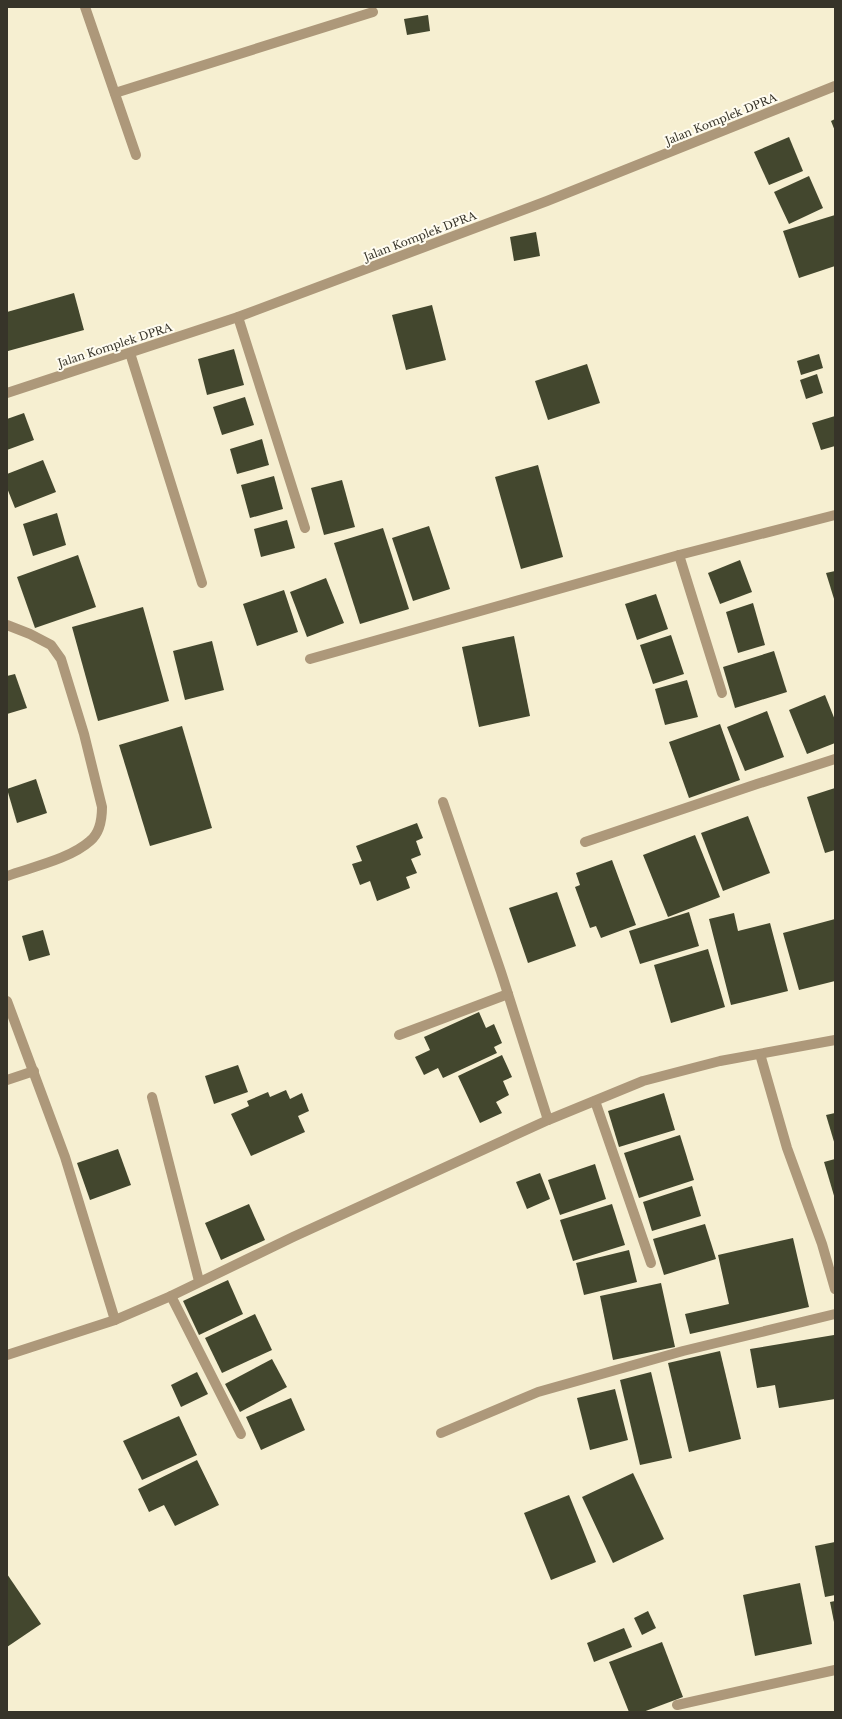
<svg xmlns="http://www.w3.org/2000/svg" width="842" height="1719" font-family="'Libre Baskerville',serif">
<style>
.building{fill:#43472e}
.lines{fill:none;stroke-linecap:round;stroke-linejoin:round}
.minor{stroke:#ad987a;stroke-width:10}
.labels{text-anchor:middle;stroke-width:4;stroke-linejoin:round;paint-order:stroke}
.street-label{font-size:11px;fill:#373429;stroke:#fffcf0}
</style>
<rect width="100%" height="100%" fill="#f6efd1"/>
<g class="building">
<path d="M428 15 430 31 407 35 404 19Z"/>
<path d="M835 119V131L831 121Z"/>
<path d="M789 137 803 171 769 185 754 152Z"/>
<path d="M809 176 823 208 789 224 774 192Z"/>
<path d="M835 215V266L799 278 783 231Z"/>
<path d="M536 232 540 256 514 261 510 237Z"/>
<path d="M74 293 84 330 8 351 7 312Z"/>
<path d="M432 305 446 360 406 370 392 315Z"/>
<path d="M234 349 244 385 207 395 198 359Z"/>
<path d="M819 354 823 368 801 375 797 361Z"/>
<path d="M587 364 600 403 548 420 535 381Z"/>
<path d="M817 374 823 393 806 399 800 380Z"/>
<path d="M245 397 254 425 222 435 213 407Z"/>
<path d="M24 413 34 440 7 450V419Z"/>
<path d="M835 416V446L821 450 812 423Z"/>
<path d="M262 439 269 465 237 474 230 449Z"/>
<path d="M43 460 56 492 15 508 7 488V474Z"/>
<path d="M538 465 563 557 521 569 495 477Z"/>
<path d="M274 476 283 509 250 518 241 485Z"/>
<path d="M342 480 355 527 324 535 311 488Z"/>
<path d="M57 513 66 545 33 556 23 524Z"/>
<path d="M287 520 295 548 261 557 254 529Z"/>
<path d="M429 526 450 589 413 601 392 538Z"/>
<path d="M383 528 409 609 360 624 334 543Z"/>
<path d="M78 555 96 607 35 628 17 577Z"/>
<path d="M740 560 752 592 720 604 708 573Z"/>
<path d="M835 571V602L826 573Z"/>
<path d="M326 578 344 623 307 637 290 592Z"/>
<path d="M284 590 298 632 257 646 243 604Z"/>
<path d="M656 594 668 629 637 640 625 604Z"/>
<path d="M753 603 765 645 738 653 726 612Z"/>
<path d="M143 607 169 701 98 721 72 627Z"/>
<path d="M671 635 684 674 653 684 640 645Z"/>
<path d="M514 636 530 716 479 727 462 647Z"/>
<path d="M212 641 224 690 185 700 173 651Z"/>
<path d="M774 651 787 692 735 708 723 667Z"/>
<path d="M15 674 27 708 7 714V676Z"/>
<path d="M687 680 698 717 665 725 655 689Z"/>
<path d="M825 695 835 720V743L807 754 789 710Z"/>
<path d="M767 711 784 757 745 771 727 727Z"/>
<path d="M720 724 740 780 689 798 669 742Z"/>
<path d="M182 726 212 828 150 846 119 745Z"/>
<path d="M36 779 47 813 17 823 7 789Z"/>
<path d="M835 788V850L825 853 807 797Z"/>
<path d="M748 816 770 873 723 891 701 833Z"/>
<path d="M417 823 423 838 416 841 421 855 411 859 417 873 406 877 410 888 377 901 370 881 360 885 352 864 362 861 356 846Z"/>
<path d="M695 835 720 897 668 917 643 855Z"/>
<path d="M612 860 636 925 601 938 596 926 590 928 575 887 580 885 576 873Z"/>
<path d="M557 892 576 946 528 963 509 908Z"/>
<path d="M689 912 699 946 640 964 629 931Z"/>
<path d="M734 913 738 931 770 923 788 991 731 1005 709 919Z"/>
<path d="M835 919V981L799 990 783 933Z"/>
<path d="M43 930 50 955 29 961 22 936Z"/>
<path d="M708 949 725 1007 671 1023 654 965Z"/>
<path d="M479 1012 486 1028 494 1024 502 1043 494 1047 497 1053 443 1078 438 1068 424 1075 415 1057 430 1050 424 1037Z"/>
<path d="M502 1055 512 1077 503 1081 509 1095 496 1102 502 1113 480 1123 458 1076Z"/>
<path d="M238 1065 248 1092 214 1104 205 1076Z"/>
<path d="M286 1090 290 1099 302 1093 309 1111 298 1116 305 1132 251 1156 231 1114 249 1106 247 1101 268 1092 270 1097Z"/>
<path d="M664 1093 675 1130 619 1147 608 1111Z"/>
<path d="M835 1113V1145L826 1115Z"/>
<path d="M680 1135 694 1180 639 1198 624 1153Z"/>
<path d="M118 1149 131 1185 90 1200 77 1163Z"/>
<path d="M835 1159V1199L824 1162Z"/>
<path d="M595 1164 606 1199 560 1215 548 1180Z"/>
<path d="M540 1173 550 1199 527 1209 516 1182Z"/>
<path d="M692 1186 701 1216 652 1231 643 1202Z"/>
<path d="M249 1204 265 1240 221 1260 205 1223Z"/>
<path d="M612 1204 625 1245 573 1261 560 1220Z"/>
<path d="M705 1224 716 1259 664 1275 653 1239Z"/>
<path d="M793 1238 809 1307 690 1334 685 1314 729 1304 718 1255Z"/>
<path d="M629 1250 637 1282 584 1295 576 1263Z"/>
<path d="M228 1280 243 1314 199 1335 183 1301Z"/>
<path d="M661 1283 675 1347 613 1360 600 1296Z"/>
<path d="M255 1314 272 1350 222 1373 205 1338Z"/>
<path d="M834 1335 835 1399 779 1408 775 1385 757 1388 750 1349Z"/>
<path d="M720 1351 741 1439 689 1452 668 1363Z"/>
<path d="M272 1359 287 1387 240 1412 225 1384Z"/>
<path d="M197 1372 208 1394 181 1407 171 1385Z"/>
<path d="M651 1372 672 1458 640 1465 620 1380Z"/>
<path d="M615 1389 628 1440 590 1450 577 1398Z"/>
<path d="M291 1398 305 1430 261 1450 246 1417Z"/>
<path d="M179 1416 197 1455 142 1480 123 1441Z"/>
<path d="M197 1460 219 1505 175 1526 164 1505 149 1512 138 1489Z"/>
<path d="M633 1473 664 1539 613 1563 582 1497Z"/>
<path d="M569 1495 596 1562 551 1580 524 1513Z"/>
<path d="M835 1542V1595L825 1597 815 1546Z"/>
<path d="M7 1574 41 1624 7 1647Z"/>
<path d="M800 1583 812 1644 755 1656 743 1595Z"/>
<path d="M835 1601V1622H834L830 1602Z"/>
<path d="M648 1611 656 1628 642 1635 634 1618Z"/>
<path d="M624 1628 632 1647 594 1662 587 1643Z"/>
<path d="M662 1642 683 1697 643 1712H629L609 1662Z"/>
</g>
<g class="lines">
<g class="minor">
<path d="M85 7 136 155"/>
<path d="M115 93 373 12"/>
<path d="M238 317 305 528"/>
<path d="M130 353 202 583"/>
<path d="M7 393 238 317 547 201 835 86"/>
<path d="M679 555 722 693"/>
<path d="M7 625 30 634 51 645 61 659 84 734 102 807C102 819 100 833 90 841 70 859 32 867 7 876"/>
<path d="M310 659 679 555 835 515"/>
<path d="M443 802 501 972 548 1120"/>
<path d="M585 842 757 784 835 759"/>
<path d="M7 1001 65 1157 115 1320"/>
<path d="M399 1035 508 994"/>
<path d="M760 1054 787 1148 822 1244 835 1289"/>
<path d="M7 1080 34 1071"/>
<path d="M152 1097 199 1281"/>
<path d="M595 1101 651 1263"/>
<path d="M171 1296 241 1434"/>
<path d="M7 1355 115 1320 171 1296 293 1237 548 1120 643 1081 720 1061 835 1040"/>
<path d="M441 1433 538 1392 683 1351 835 1314"/>
<path d="M677 1705 835 1670"/>
</g>
</g>
<g class="labels">
<g class="street-label">
<text transform="translate(721 119) rotate(-22)" y="4">Jalan Komplek DPRA</text>
<text transform="translate(420 236) rotate(-21)" y="4">Jalan Komplek DPRA</text>
<text transform="translate(115 345) rotate(-18)" y="4">Jalan Komplek DPRA</text>
</g>
</g>
<rect width="842" height="1719" fill="none" stroke="#373429" stroke-width="16"/>
</svg>
